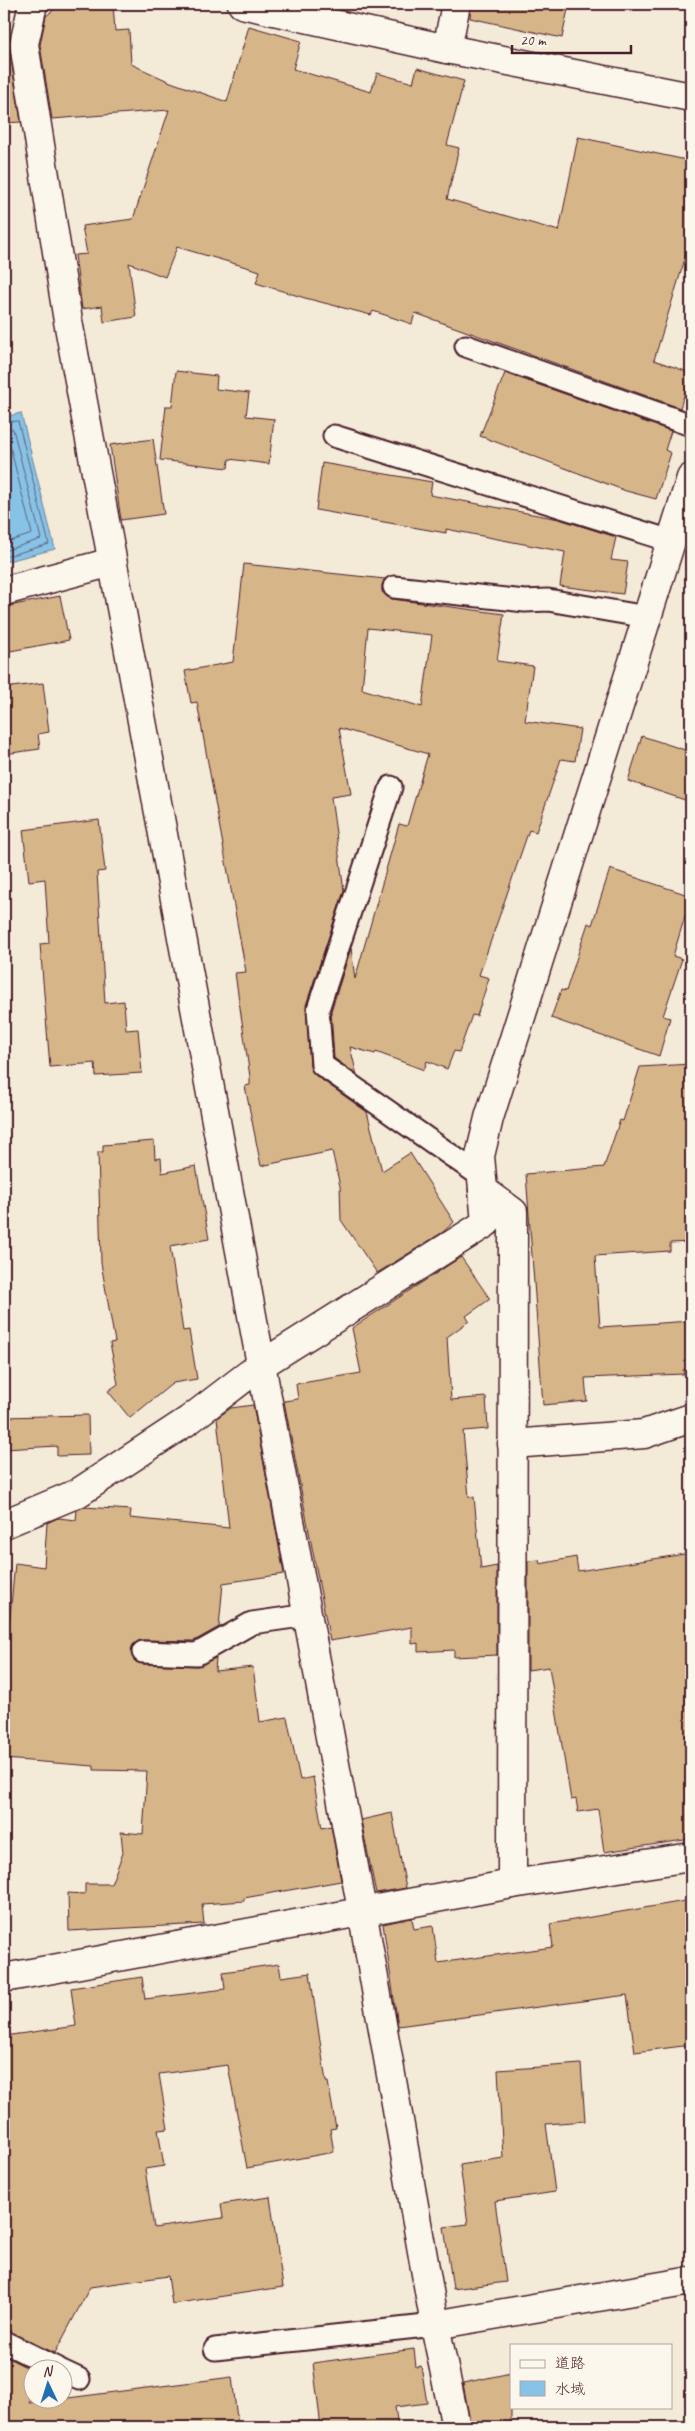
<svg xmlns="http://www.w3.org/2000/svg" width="695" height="2431" font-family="Caveat,'Klee One',sans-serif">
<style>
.water{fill:#87c3e7;stroke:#6f819c}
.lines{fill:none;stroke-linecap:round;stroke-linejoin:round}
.shore{stroke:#626176;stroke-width:1}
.building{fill:#d6b689;stroke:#4a1f2b;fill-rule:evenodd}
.service-casing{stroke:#4a1f2b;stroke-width:25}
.minor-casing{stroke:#4a1f2b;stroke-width:31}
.service{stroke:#fbf7ec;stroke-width:21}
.minor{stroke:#fbf7ec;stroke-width:28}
</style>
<rect width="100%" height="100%" fill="#f4ead8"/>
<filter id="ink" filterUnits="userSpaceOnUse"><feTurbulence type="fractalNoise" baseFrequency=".02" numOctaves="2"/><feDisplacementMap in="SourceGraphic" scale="10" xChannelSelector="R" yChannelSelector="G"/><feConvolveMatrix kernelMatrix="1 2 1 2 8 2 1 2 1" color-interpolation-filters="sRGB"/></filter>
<g filter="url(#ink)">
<path class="water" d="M21 413 55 549 4 562V417Z"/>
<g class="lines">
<g class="shore">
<path d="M4 422 18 421 49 544 4 557"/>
<path d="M4 428 13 429 41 539 4 551"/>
<path d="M4 436 8 438 32 534 4 543"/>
</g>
</g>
<g class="building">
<path d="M61 4H113L115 31 129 30 131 64 168 81 227 102 249 26 301 41 293 69 371 92 377 73 413 83 417 68 464 81 447 145 459 148 447 199 559 231 578 137 691 161V239L654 360 691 373 680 408 415 313 412 324 373 311 371 315 305 298 256 283 260 271 177 247 165 277 129 263 136 317 104 322 102 306 82 309 75 255 87 254 82 226 133 219 169 110 52 119 40 45 46 16Z"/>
<path d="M569 4 562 38 470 18 471 4Z"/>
<path d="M9 47 21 122 4 123V51Z"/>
<path d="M176 371 217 376 216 389 249 393 246 416 274 419 269 464 229 459 228 468 160 460 166 406H172Z"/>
<path d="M505 373 671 431 665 450 671 453 656 499 626 491 480 436Z"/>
<path d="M153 439 164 514 121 520 110 445Z"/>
<path d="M322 463 432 482 430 495 559 519 616 537 611 560 628 562 623 594 560 586 565 552 446 529V533L316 510Z"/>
<path d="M244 564 385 579 382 585V592L392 599 504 614 497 661 533 666 525 721 580 729 575 761 561 759 536 832 529 830 479 975 489 978 477 1016 472 1015 459 1052 454 1051 447 1069 427 1061 424 1070 376 1052 375 1054 350 1047 357 1075 334 1058 331 1011 351 948 355 979 399 824 407 826 428 754 339 728 351 794 331 797 344 891 306 1005 310 1066 315 1075 367 1112 382 1171 410 1153 454 1222 443 1232 377 1273 341 1220 340 1186 332 1151 261 1166 245 1086 250 1085V1077L235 973 246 972 197 702 191 703 185 671 233 662ZM368 628 432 635 422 707 362 689Z"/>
<path d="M60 596 69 640 10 651 4 607Z"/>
<path d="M43 683 49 732 38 734 40 749 4 754V688Z"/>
<path d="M642 736 691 752V802L628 781Z"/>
<path d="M99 820 105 871 97 872 105 1003 124 1001 126 1030 138 1029 142 1073 96 1076 95 1063 50 1067 40 944 49 943 45 879 29 881 23 830Z"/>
<path d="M610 869 691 896 673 956 682 959 663 1016 670 1018 659 1056 551 1018 561 990 566 991 588 923 592 925Z"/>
<path d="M691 1064V1191H688L690 1242 670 1243V1251L595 1256 600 1327 691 1321V1369L683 1370 684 1374 585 1378 587 1401 543 1405 526 1174 604 1167 620 1120 623 1121 640 1067Z"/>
<path d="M154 1141 155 1159 161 1158 162 1173 196 1166 209 1239 170 1246 183 1331 189 1330 197 1379 173 1383 130 1418 108 1391 118 1384 110 1343 115 1342 101 1263 98 1152H103V1145Z"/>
<path d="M461 1257 490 1299 466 1316 469 1321 447 1337 451 1400 486 1397 488 1429 463 1431 469 1497H474L481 1569 497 1566V1655L454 1657V1650L418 1652V1643L412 1644V1627L330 1641 284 1401 298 1399 296 1384 361 1373 352 1328Z"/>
<path d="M253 1405 284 1574 223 1583 219 1627 194 1641 143 1640 133 1645 131 1652 136 1662 143 1664 197 1666 216 1658 215 1671 253 1667 260 1722 287 1717 300 1780 313 1777 322 1828 331 1826 341 1881 244 1898V1901L202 1904 204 1924 69 1931 68 1893 85 1894V1884H111L123 1853 121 1832 143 1834 147 1771 94 1770V1766L4 1759V1658H6L15 1563 44 1567 47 1523 58 1518 76 1520 77 1510 84 1507 131 1510 130 1518 229 1528 217 1418 231 1408Z"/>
<path d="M88 1415 89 1455 57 1456V1446L4 1449V1417Z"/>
<path d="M691 1553V1839L604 1852 598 1809 578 1812 576 1799 571 1800 549 1667 528 1670V1561L539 1560 540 1564 576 1557 578 1571Z"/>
<path d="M392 1813 406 1888 376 1893 361 1820Z"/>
<path d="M691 1900V2045L635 2052 627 1995 398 2026 383 1924 412 1918 414 1929 433 1926 438 1963 553 1947 550 1924Z"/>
<path d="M279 1964 281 1977 310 1973 326 2082H328L336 2128 330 2129 334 2152 247 2168 228 2065 159 2074 168 2129 158 2130 164 2166 145 2169 154 2228 223 2218 221 2204 270 2197 283 2287 172 2304 168 2276 90 2287 55 2353 4 2330V2036L76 2026 71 1988 142 1977 145 1999 225 1989 223 1972Z"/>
<path d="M581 2064 585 2121 546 2124 555 2192 495 2201 506 2282 453 2289 444 2227 468 2224 460 2165 503 2158 498 2070Z"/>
<path d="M414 2349 416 2367 421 2366 427 2403 395 2407 398 2427H321L313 2363Z"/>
<path d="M4 2356 32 2370V2396L29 2403 232 2377 238 2427H4Z"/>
<path d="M511 2373V2427H471L463 2383Z"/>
</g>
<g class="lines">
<defs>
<g id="service">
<path d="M466 346 691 425"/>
<path d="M334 436 671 541"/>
<path d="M394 587 525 601 548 600 647 617"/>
<path d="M391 787 318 1009 322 1065 482 1177"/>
<path d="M143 1652 197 1654 252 1623 308 1615"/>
<path d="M4 2342 57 2368"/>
<path d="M215 2349 435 2325"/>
<path d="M62 2371 79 2379"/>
</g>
<g id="minor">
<path d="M33 4 24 44 68 321 362 1910 435 2325 456 2427"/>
<path d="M242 4 447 49 691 97"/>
<path d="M447 49 456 4"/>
<path d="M4 591 112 562"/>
<path d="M483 1190 513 1212 512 1884"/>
<path d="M512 1444 644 1434 691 1418"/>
<path d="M4 1524 78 1493 189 1420 261 1365 486 1223 480 1156 489 1118 691 478"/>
<path d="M4 1978 512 1884 691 1857"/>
<path d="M435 2325 691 2281"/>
</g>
</defs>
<use href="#service" class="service-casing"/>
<use href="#minor" class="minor-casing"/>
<use href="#service" class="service"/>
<use href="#minor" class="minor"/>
</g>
</g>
<rect width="695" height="2431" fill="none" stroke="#fbf7ec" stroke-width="20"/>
<rect x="10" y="10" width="675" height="2411" fill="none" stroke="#4a1f2b" stroke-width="2" filter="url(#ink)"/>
<rect x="510" y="2344" width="162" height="65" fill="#fbf7ec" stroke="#b4a19f"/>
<rect x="520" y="2360" width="25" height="8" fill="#fbf7ec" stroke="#b4a19f"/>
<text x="555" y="2368" font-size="15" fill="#4a1f2b">道路</text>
<rect x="520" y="2381" width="25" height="15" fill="#87c3e7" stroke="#b4a19f"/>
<text x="555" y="2394" font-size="15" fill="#4a1f2b">水域</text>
<g transform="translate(48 2384) rotate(356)"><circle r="24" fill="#fbf7ec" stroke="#b4a19f"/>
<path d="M0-4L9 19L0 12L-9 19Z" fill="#1f6fb2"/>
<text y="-8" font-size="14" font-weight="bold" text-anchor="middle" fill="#4a1f2b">N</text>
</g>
<path d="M512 45v8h119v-8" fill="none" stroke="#4a1f2b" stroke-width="2.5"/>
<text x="520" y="45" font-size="15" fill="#4a1f2b" stroke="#fbf7ec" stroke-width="4" paint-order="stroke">20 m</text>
</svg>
